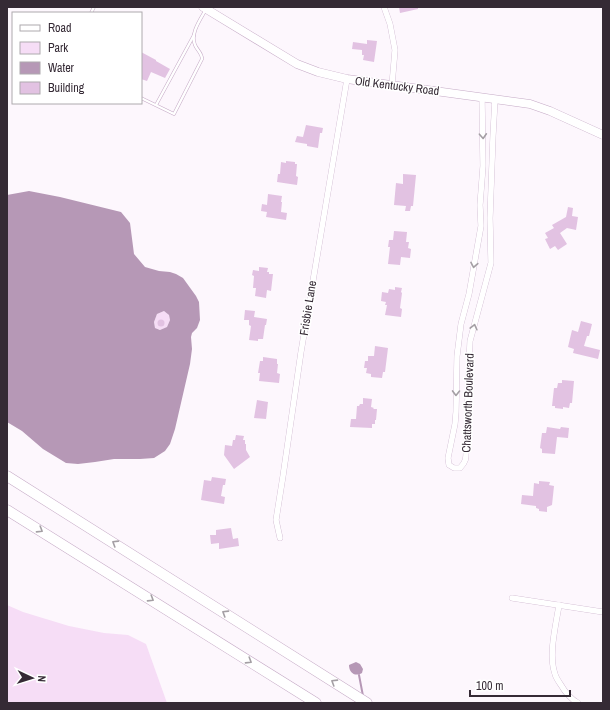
<svg xmlns="http://www.w3.org/2000/svg" width="610" height="710" font-family="'Archivo Narrow',sans-serif">
<style>
.green{fill:#f6ddf6}
.water{fill:#b698b6;fill-rule:evenodd}
.lines{fill:none;stroke-linecap:round;stroke-linejoin:round}
.stream{stroke:#b698b6;stroke-width:2}
.building{fill:#e2c2e2}
.lane-casing{stroke:#c5aac6;stroke-width:3.5}
.street-casing{stroke:#c5aac6;stroke-width:6}
.secondary-casing{stroke:#c5aac6;stroke-width:9}
.highway-casing{stroke:#c5aac6;stroke-width:11}
.lane{stroke:#fff;stroke-width:2.5}
.street{stroke:#fff;stroke-width:5.5}
.secondary{stroke:#fff;stroke-width:8}
.highway{stroke:#fff;stroke-width:10}
.oneway{stroke:#a49fa4}
.labels{text-anchor:middle;stroke-width:3;stroke-linejoin:round;paint-order:stroke}
.street-label{font-size:12px;fill:#352a35;stroke:#fff}
</style>
<rect width="100%" height="100%" fill="#fdf7fd"/>
<g class="green">
<path d="M164 311 169 315 170 320 167 327 161 330 155 328 154 322 157 314Z"/>
<path d="M7 605 23 612 69 626 104 633 128 635 146 644 167 703H7Z"/>
</g>
<g class="water">
<path d="M29 191 60 197 121 212 130 223 134 254 145 267 159 271 170 272 176 274 183 278 196 296 199 302 200 320 197 328 192 333 191 337 192 349 190 364 175 429 170 444 165 451 154 458 140 459H114L95 462 78 464 66 463 43 449 22 431 7 422V195ZM164 311 169 315 170 320 167 327 160 330 155 328 154 322 157 314Z"/>
<path d="M356 662 360 664 363 669 362 673C355 677 349 673 349 665Z"/>
</g>
<g class="lines">
<path class="stream" d="M359 675 363 696"/>
</g>
<g class="building">
<path d="M399 7H418V9L400 13Z"/>
<path d="M367 40 377 41 374 62 363 60 364 55H362V50L352 49 353 42 367 44Z"/>
<path d="M141 52 156 60V61L170 69 165 78 151 72 147 81 141 79Z"/>
<path d="M306 125 323 128 322 133H320L318 148 307 146V144L295 142 297 136 303 137Z"/>
<path d="M286 161 295 162V164H297L296 176 298 177 297 185 277 182 278 174H280L281 162 286 163Z"/>
<path d="M403 174 416 175 413 206H411L410 211H405L406 206 394 205 396 183 403 184Z"/>
<path d="M268 194 282 196 281 202H282L281 212 287 213 286 220 266 217 267 212 261 211 262 204 267 205Z"/>
<path d="M568 207 573 208 572 216 578 217 576 230 567 228 560 233 567 244 558 250 555 246 550 249 545 239 548 238 545 233 554 228 552 225 566 217Z"/>
<path d="M394 231 407 232 406 242H409L408 248 411 249 410 258 401 257 400 265 388 264 390 247H388L389 240H393Z"/>
<path d="M259 267 268 268 267 272H269V274H273L271 291 267 290 266 298 255 296 256 288H253L254 276 252 275 253 270 259 271Z"/>
<path d="M395 287 402 288 401 292 402 293 400 308 402 309 401 317 385 315 387 305H385L386 302 381 301 382 292 388 293 389 289 395 290Z"/>
<path d="M245 310 255 311 254 317 267 319 266 325H265L263 339H258V341L249 340 251 326 249 325V320H244Z"/>
<circle cx="161" cy="323" r="3.5"/>
<path d="M581 321 592 324 589 336H587L584 346 600 350 598 359 573 353 574 349 568 347 572 330 578 332Z"/>
<path d="M375 346 388 348 385 372H383L382 378 371 377V374L366 373 367 368H364L365 361H368V356H374Z"/>
<path d="M263 357 277 359V364H278L277 373 280 374 279 383 259 381 260 373H258L260 361H263Z"/>
<path d="M562 380 574 381 572 403H570L569 408 563 407V409L555 408V406H552L554 388H557L558 383H562Z"/>
<path d="M363 398 372 399 371 407 374 408 373 409H377L376 420H375V424H372V428L350 427 351 419H356L357 406H359L360 404H363Z"/>
<path d="M257 400 268 402 266 419 254 418Z"/>
<path d="M547 427 560 429 561 427 569 428 568 438 557 437 555 454 542 453V449L540 448 542 433H546Z"/>
<path d="M236 435 244 436 243 440H245V444H246V450L250 457 234 469 224 455 225 445 232 446 233 440H235Z"/>
<path d="M212 477 226 479 225 485H223L221 496 225 497 224 504 201 500 204 480 211 481Z"/>
<path d="M539 481 550 482 549 485 554 486 552 505 547 507V512L539 511V509L536 508V506L521 504 522 495 533 496 534 483 539 484Z"/>
<path d="M231 528 233 539 238 538 239 546 219 549V543L211 544 210 535H216V530Z"/>
</g>
<g class="lines">
<defs>
<g id="lane">
<path d="M91 13 94 7"/>
<path d="M141 98 174 114 202 59C202 53 197 50 195 45 190 34 200 20 205 11"/>
<path d="M156 105 194 35"/>
</g>
<g id="street">
<path d="M384 7 390 24 395 50 392 85"/>
<path d="M482 97 483 166 480 205 481 226 469 294 461 324 457 356 456 412 455 424 448 458 449 465 454 468H460C467 461 466 457 466 448L470 341 491 263 490 218 493 136 495 99"/>
<path d="M280 538 276 520 283 476 301 352 347 79"/>
<path d="M512 598 603 612"/>
<path d="M559 605C556 625 548 655 555 674 556 678 559 682 561 685 565 692 571 699 578 703"/>
</g>
<path id="secondary" d="M203 7 297 64 318 72 347 79 530 104 550 111 603 135"/>
<g id="highway">
<path d="M7 476 367 703"/>
<path d="M7 510 316 703"/>
</g>
</defs>
<use href="#lane" class="lane-casing"/>
<use href="#street" class="street-casing"/>
<use href="#secondary" class="secondary-casing"/>
<use href="#highway" class="highway-casing"/>
<use href="#lane" class="lane"/>
<use href="#street" class="street"/>
<use href="#secondary" class="secondary"/>
<use href="#highway" class="highway"/>
</g>
<defs><path id="oneway-chevron" d="M-2-3.5L2.5 0L-2 3.5" fill="none" stroke-width="1.6" stroke-linecap="round" stroke-linejoin="round"/></defs>
<g class="oneway">
<use href="#oneway-chevron" transform="translate(483 136) rotate(87)"/>
<use href="#oneway-chevron" transform="translate(474 265) rotate(100)"/>
<use href="#oneway-chevron" transform="translate(474 327) rotate(-76)"/>
<use href="#oneway-chevron" transform="translate(456 393) rotate(91)"/>
<use href="#oneway-chevron" transform="translate(40 530) rotate(32)"/>
<use href="#oneway-chevron" transform="translate(115 543) rotate(-148)"/>
<use href="#oneway-chevron" transform="translate(151 599) rotate(32)"/>
<use href="#oneway-chevron" transform="translate(225 613) rotate(-148)"/>
<use href="#oneway-chevron" transform="translate(249 661) rotate(32)"/>
<use href="#oneway-chevron" transform="translate(334 682) rotate(-148)"/>
</g>
<g class="labels">
<g class="street-label">
<text transform="translate(397 86) rotate(7)" y="4">Old Kentucky Road</text>
<text transform="translate(308 308) rotate(-81)" y="4">Frisbie Lane</text>
<text transform="translate(468 403) rotate(-88)" y="4">Chattsworth Boulevard</text>
</g>
</g>
<rect width="610" height="710" fill="none" stroke="#352a35" stroke-width="16"/>
<rect x="12" y="12" width="130" height="92" fill="#ffffff" stroke="#aeaaae"/>
<rect x="20" y="25" width="20" height="6" fill="#ffffff" stroke="#aeaaae"/>
<text x="48" y="32" font-size="12" fill="#352a35">Road</text>
<rect x="20" y="42" width="20" height="12" fill="#f6ddf6" stroke="#aeaaae"/>
<text x="48" y="52" font-size="12" fill="#352a35">Park</text>
<rect x="20" y="62" width="20" height="12" fill="#b698b6" stroke="#aeaaae"/>
<text x="48" y="72" font-size="12" fill="#352a35">Water</text>
<rect x="20" y="82" width="20" height="12" fill="#e2c2e2" stroke="#aeaaae"/>
<text x="48" y="92" font-size="12" fill="#352a35">Building</text>
<g transform="translate(32 678) rotate(94)" stroke="#ffffff" stroke-width="3" paint-order="stroke">
<path d="M0-3L7 15L0 10L-7 15Z" fill="#352a35"/>
<text y="-6" font-size="11" font-weight="bold" text-anchor="middle" fill="#352a35">N</text>
</g>
<path d="M470 690v6h100v-6" fill="none" stroke="#352a35" stroke-width="2"/>
<text x="476" y="690" font-size="12" fill="#352a35" stroke="#ffffff" stroke-width="3" paint-order="stroke">100 m</text>
</svg>
